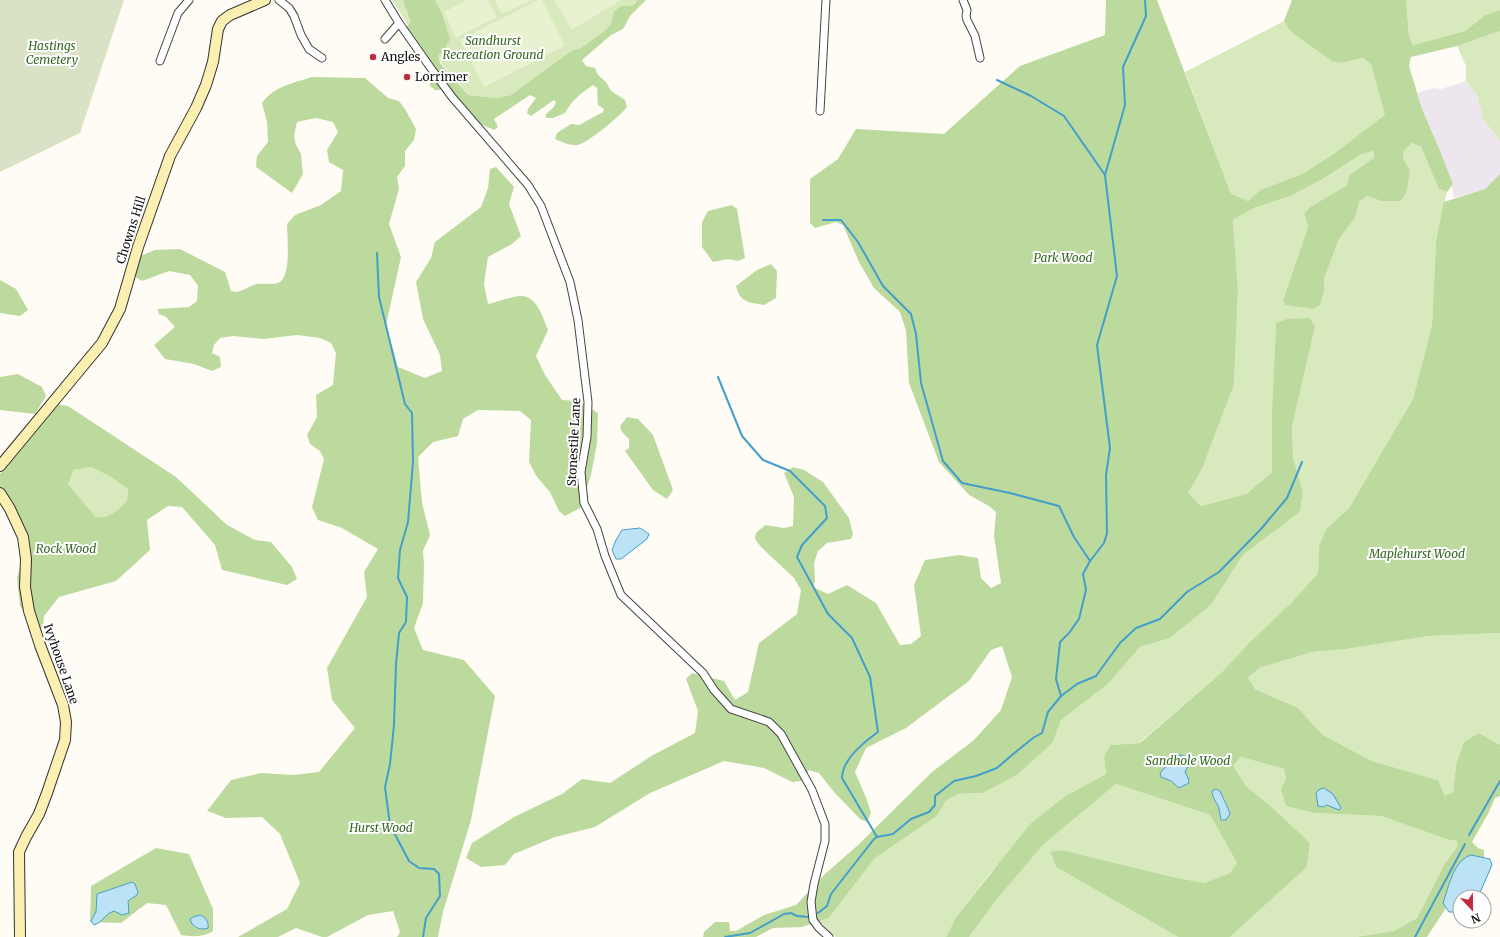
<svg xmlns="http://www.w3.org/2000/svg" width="1500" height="937" font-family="Merriweather,serif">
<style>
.industrial{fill:#ede6ee}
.green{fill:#d8e9be}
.forest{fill:#bdda9e;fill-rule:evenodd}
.cemetery{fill:#dae2c5}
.pitch{fill:#e8f1d0}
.water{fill:#bbe3f5;stroke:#449eca}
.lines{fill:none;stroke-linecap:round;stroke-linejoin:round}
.stream{stroke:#449eca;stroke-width:2}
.street-casing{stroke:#444;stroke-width:9}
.secondary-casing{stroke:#333;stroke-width:12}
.street{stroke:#fff;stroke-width:7}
.secondary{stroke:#fcefb2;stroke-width:10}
.poi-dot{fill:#be2c3d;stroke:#fff;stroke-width:1.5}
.labels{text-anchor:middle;stroke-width:4;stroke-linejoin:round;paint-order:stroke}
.park-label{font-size:12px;font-style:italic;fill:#356822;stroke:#fff}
.poi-label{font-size:12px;fill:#111;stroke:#fff;text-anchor:start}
.street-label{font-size:12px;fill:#111;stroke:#fff}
</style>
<rect width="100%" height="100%" fill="#fffcf5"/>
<path class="industrial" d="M1466 81 1477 95 1483 119 1500 141V174L1485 189 1454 198 1452 186 1453 184 1439 148 1422 109 1417 93 1433 88 1441 89Z"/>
<g class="green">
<path d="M392 0H638L632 6H621L614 11 611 24 603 32 581 48 571 51 511 95 497 98 468 95 430 49 408 25Z"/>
<path d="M1406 0H1500V10L1485 15 1465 31 1413 45 1409 36Z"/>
<path d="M1284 21 1290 31 1341 63 1363 58 1371 64 1386 116 1335 153 1302 174 1260 190 1248 201 1231 195 1185 72Z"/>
<path d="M1500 31V141L1483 119 1477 95 1466 81V66L1457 46Z"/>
<path d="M1412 143 1421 147 1439 189 1447 192 1436 241 1432 325 1413 399 1349 508 1326 529 1319 546 1318 573 1292 602 1248 644 1222 672 1139 743 1110 745 1104 757 1106 774 1067 795 991 872 956 917 946 937H836L825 930 819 921 829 918 875 858 937 816 946 801 958 794 982 793 1053 742 1061 720 1108 684 1140 647 1170 638 1211 605 1243 555 1300 512 1303 492 1293 457 1292 427 1315 327 1276 324 1272 408V472L1246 494 1201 506 1188 493 1202 469 1234 385 1238 289 1233 220 1254 208 1290 196 1321 180 1362 154 1374 151 1375 158 1349 175 1347 185 1310 207 1304 213 1308 227 1283 300 1314 309 1320 305 1324 293V279L1339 239 1355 218 1359 202 1367 196 1381 201 1403 159 1404 151Z"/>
<path d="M91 467 111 477 128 489 127 501C119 509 109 519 96 517L68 484 74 470Z"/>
<path d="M1500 633V745L1479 733 1456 765 1453 793 1445 796 1438 780 1372 761 1323 735 1298 708 1255 689 1248 678 1259 668 1312 652 1346 649 1429 636Z"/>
<path d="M1241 757 1284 769 1286 779 1281 789 1315 813 1381 816 1449 840H1456L1458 844 1455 850 1445 863 1417 918 1394 931 1355 937H1230L1307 867 1310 844 1268 804 1247 787 1233 766Z"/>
<path d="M1116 784 1210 815 1237 863 1230 873 1204 883 1173 877 1062 850 1050 853 1056 867 1178 937H969L997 899 1044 844Z"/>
</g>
<g class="forest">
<path d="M403 0H435L442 14 450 39 444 50 438 56 440 63 468 95 497 98 511 95 571 51 581 48 603 32 611 24 614 11 621 6H632L638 0H646L630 16 623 29 611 35 582 60 586 66 595 68 598 75 606 82 611 91 625 100 627 107C621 115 587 144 577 145 571 146 561 142 555 139L557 133 571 124 579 125 603 112 604 109 598 105 597 88 593 85C581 93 572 100 565 113L553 118H546V114L554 107 556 102 554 100 531 116 527 113 528 109 536 98 530 95 494 119 498 127 494 130 464 117 455 101 445 90H435L430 86V75L406 27 411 22Z"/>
<path d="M1106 0H1157L1231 194 1248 201 1260 190 1302 174 1335 153 1385 115 1371 64 1363 58 1341 63 1332 61 1290 31 1284 21 1292 0H1406L1409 36 1413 45 1465 31 1485 15 1500 10V31L1457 46 1411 57 1409 66 1422 109 1439 148 1453 184 1447 192 1439 189 1421 147 1412 143 1404 151 1403 159 1410 170 1407 190 1401 201H1381L1367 196 1359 202 1355 218 1339 239 1324 279V293L1320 305 1314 309 1285 305 1283 300 1308 227 1304 213 1310 207 1347 185 1349 175 1374 158V151L1362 154 1321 180 1290 196 1254 208 1233 220 1238 289 1234 385 1202 469 1188 493 1201 506 1246 494 1272 472V408L1276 323 1287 319 1310 318 1315 327 1292 427 1293 457 1303 492 1300 512 1243 555 1211 605 1170 638 1140 647 1108 684 1061 720 1053 742 1017 775 982 793 958 794 946 801 937 816 875 858 829 918 802 927 773 928 756 937H703L704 932 715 922H729L730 931H736L764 915 796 905 826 873 858 845 932 772 974 740 1001 710 1012 677 1002 646 991 650 969 681 906 728 866 748 855 772 867 800 871 813 867 822 860 819 834 792 819 773 809 770 802 781 792 782 764 768 724 761 650 793 595 827 555 837 514 854 505 865 481 867 466 858 472 843 514 817 562 794 582 779 610 783 653 755 695 733 698 711 686 679 692 673 724 681 735 700 748 692 759 643 797 614 801 590 794 578 761 547 755 539 756 533 765 525 784 528 793 526 794 497 784 473 793 467 804 470 823 482 849 518 853 534 851 539 827 543 818 551 814 563 815 581 813 587 828 594 847 585 876 603 900 645 911 644 921 636 914 585 925 560 959 555 978 558 981 578 991 588 1001 583 994 536 996 512 989 506 969 495 939 462 909 383 906 331 900 312 874 288 859 262 843 225 836 222 815 228 810 223V179L838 159 856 129 944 134 1020 66 1105 35Z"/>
<path d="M312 77 365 78 388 98 399 101 405 109 416 129 414 140 405 151V166L397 177 399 189 389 224 401 257 386 325 398 367 425 378 442 371 440 355 423 319 416 282 431 258 435 242 481 207 488 188 490 169 496 167 514 187 509 204 521 236 512 244 488 257 484 284 488 304C498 302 509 297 519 296 537 294 543 318 548 330L536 356 545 375 562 400 578 401 598 413 597 443 591 475 580 508 565 516 559 511 550 492 537 477 529 462 531 420 520 411 478 410 463 419 458 436 433 442 418 457 422 503 430 535 423 551 424 565 423 603 414 628 423 650 464 660 495 696 471 820 443 912 438 937H397L400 932 393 911 368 915 327 937H322L296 928 278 937H238L287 909 300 883 280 834 262 817 226 818 207 811 231 780 261 773 294 775 319 772 355 728 332 700 327 668 367 597 364 572 378 549 342 528 318 520 312 507 324 459 320 451 310 444 307 435 317 417 316 395 333 385 336 353 331 343 320 338 297 335 264 339 233 336 220 338 214 345 212 353 220 357 221 367 212 371 194 364 165 359 154 345 175 327 166 317 159 314 158 309 189 307 197 301 198 286 190 275 169 271 142 281 132 275 140 256 155 250 180 249 225 272 231 291C242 294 247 286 257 284 264 283 272 285 278 283 292 278 287 236 287 224L295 215 321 205 341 191 343 170 329 162 327 150 338 132 333 122 316 118 297 122 294 136 296 145 301 154 303 174 292 193 256 167 257 156 268 142 267 122 262 103C273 87 293 83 312 77Z"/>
<path d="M1500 174V633L1429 636 1346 649 1312 652 1259 668 1248 678 1255 689 1298 708 1323 735 1372 761 1438 780 1445 796 1453 792 1456 765 1464 742 1479 733 1500 745V796L1495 798 1489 812 1472 842 1478 848 1484 850V858L1471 855 1443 903 1446 908 1427 937H1355L1394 931 1417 918 1445 863 1455 850 1458 844 1456 840H1449L1381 816 1315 813 1286 806 1281 789 1286 779 1284 769 1241 757 1233 766 1247 787 1268 804 1310 843 1307 867 1230 937H1178L1056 867 1050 852 1062 850 1173 877 1204 883 1230 873 1237 863 1210 815 1116 784 1044 844 997 899 969 937H946L956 917 1031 823 1067 795 1106 774 1104 757 1110 745 1140 743 1222 672 1248 644 1292 602 1318 573 1319 546 1326 529 1349 508 1413 399 1432 325 1436 241 1444 202 1485 189Z"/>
<path d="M732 205 737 209 745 258 738 261 728 259 713 262 702 247V222L708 211Z"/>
<path d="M771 264 777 271 776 298 764 305C749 302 740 303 736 286L757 270Z"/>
<path d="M0 280 16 289 28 310 20 316 0 313Z"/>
<path d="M18 374 42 387 46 396 35 414 0 410V377Z"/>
<path d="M54 404 68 406 176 477 227 525 255 540 271 542 292 567 297 579 287 585 222 570 215 545 182 507 168 506 147 520 150 550 116 581 59 597 44 616 43 627 37 630 20 606 17 578 23 558 14 525 0 503V474ZM91 467 111 477 128 489 127 501C119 509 109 519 96 517L68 484 74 470Z"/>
<path d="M627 417 638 419 653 435 673 490 667 499 653 490 625 451 629 448V439L622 432 620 426Z"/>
<path d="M156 848 189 854 213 909V931C203 937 193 937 181 935L166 905 147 903 121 923 90 922 91 886Z"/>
</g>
<path class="cemetery" d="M0 0H124L80 133 0 172Z"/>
<g class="pitch">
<path d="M467 0H488L497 17 456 38 444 12Z"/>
<path d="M495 0H531L502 14Z"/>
<path d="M538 0H542L565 46 484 87 460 40Z"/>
<path d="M554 0H621L572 30Z"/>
</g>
<g class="water">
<path d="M640 528 649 534 647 539 621 559H616L612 550 616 540 622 530Z"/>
<path d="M1179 755 1188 757 1190 763 1185 772 1188 778 1189 783 1179 788 1171 781 1161 777 1160 773 1169 763 1172 758Z"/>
<path d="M1324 788 1333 794 1341 808 1339 810 1327 805 1323 807 1318 806 1316 793 1320 789Z"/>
<path d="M1216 789 1220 791C1223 799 1228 806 1230 814L1226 820H1221C1220 816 1220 813 1219 809 1218 803 1212 799 1212 791Z"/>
<path d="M1471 855 1490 859 1492 865 1478 897H1460V912H1449L1443 903C1449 886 1453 861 1471 855Z"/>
<path d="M132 882 135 884 138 892 137 895 128 901 129 913 122 915 114 911C103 915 105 921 94 925L91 921 96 912 97 894Z"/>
<path d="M200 915C205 917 209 921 208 928 200 931 192 927 190 919L193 917Z"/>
</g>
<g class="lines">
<g class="stream">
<path d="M997 80 1031 96 1064 116 1105 175"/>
<path d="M823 220H841L858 242 883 286 911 314 916 334 921 383 943 461 962 483 1010 493 1059 506 1074 537 1090 561"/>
<path d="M377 253 379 297 405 404 412 413 413 462 408 522 400 550 398 578 407 597 406 622 399 633 396 664 394 725 390 764 385 787 390 825 409 861 419 868 434 869 439 874 440 896 426 918 423 937"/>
<path d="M718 377 742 436 763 460 790 471 825 506 827 518 802 545 797 557 828 614 852 638 870 677 878 732C864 742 842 760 842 778L877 837"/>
<path d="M1061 696 1056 679 1060 642 1069 633 1079 619 1086 590 1083 574 1090 561 1104 543 1107 533 1106 475 1110 448 1097 345 1117 276 1105 175 1125 105 1123 67 1146 16 1145 0"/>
<path d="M1469 835 1500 781"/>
<path d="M818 913 827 906 831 894 874 839 877 837 893 834 911 819 929 812 935 805V796L954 781 976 776 997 768 1012 755 1033 738 1042 733 1048 712 1061 696 1077 684 1096 676 1120 643 1136 628 1160 619 1187 592 1219 572 1261 529 1287 498 1302 462"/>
<path d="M725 937 750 933 784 914 791 913 797 916 808 917"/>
<path d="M1415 937 1465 844"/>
</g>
<defs>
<g id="street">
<path d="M279 0 289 8 294 16 301 35 309 49 322 58"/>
<path d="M385 0 399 23 430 67 452 97 528 185 541 206 570 282 578 320 588 402 587 437 581 472 584 503 597 529 605 556 621 595 703 673 714 690 731 709 769 722 781 734 812 790 825 824V841L814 884 811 902 813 920 819 928 829 937"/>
<path d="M963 0 967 10 966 16 967 20 975 36 980 58"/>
<path d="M385 39 399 23"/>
<path d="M160 61 178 13 189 0"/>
<path d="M820 111 826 0"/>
</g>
<g id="secondary">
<path d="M0 466 102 343 120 309 138 247 170 156 196 108 206 85 213 62 218 29 222 21 230 15 265 0"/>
<path d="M0 493 10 509 23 537 26 559 25 587 29 611 40 645 63 705 66 722 65 740 47 793 39 814 26 837 19 852 20 937"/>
</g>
</defs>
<use href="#street" class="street-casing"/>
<use href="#secondary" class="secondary-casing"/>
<use href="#street" class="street"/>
<use href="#secondary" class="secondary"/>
</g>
<g class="poi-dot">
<circle cx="373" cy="57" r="4"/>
<circle cx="407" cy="77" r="4"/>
</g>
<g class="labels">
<g class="park-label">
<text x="493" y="45">Sandhurst<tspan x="493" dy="14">Recreation Ground</tspan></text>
<text x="52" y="50">Hastings<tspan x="52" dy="14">Cemetery</tspan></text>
<text x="1063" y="262">Park Wood</text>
<text x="66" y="553">Rock Wood</text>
<text x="1417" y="558">Maplehurst Wood</text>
<text x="1188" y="765">Sandhole Wood</text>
<text x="381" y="832">Hurst Wood</text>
</g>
<g class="poi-label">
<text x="381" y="61">Angles</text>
<text x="415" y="81">Lorrimer</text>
</g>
<g class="street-label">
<text transform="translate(131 230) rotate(-72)" y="4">Chowns Hill</text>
<text transform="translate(574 442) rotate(-87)" y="4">Stonestile Lane</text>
<text transform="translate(61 664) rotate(71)" y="4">Ivyhouse Lane</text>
</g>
</g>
<g transform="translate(1472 909) rotate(158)"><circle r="19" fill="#ffffff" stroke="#a0a0a0"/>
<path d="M0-3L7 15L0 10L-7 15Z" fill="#be2c3d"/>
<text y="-6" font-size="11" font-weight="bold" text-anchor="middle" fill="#111111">N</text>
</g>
</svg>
